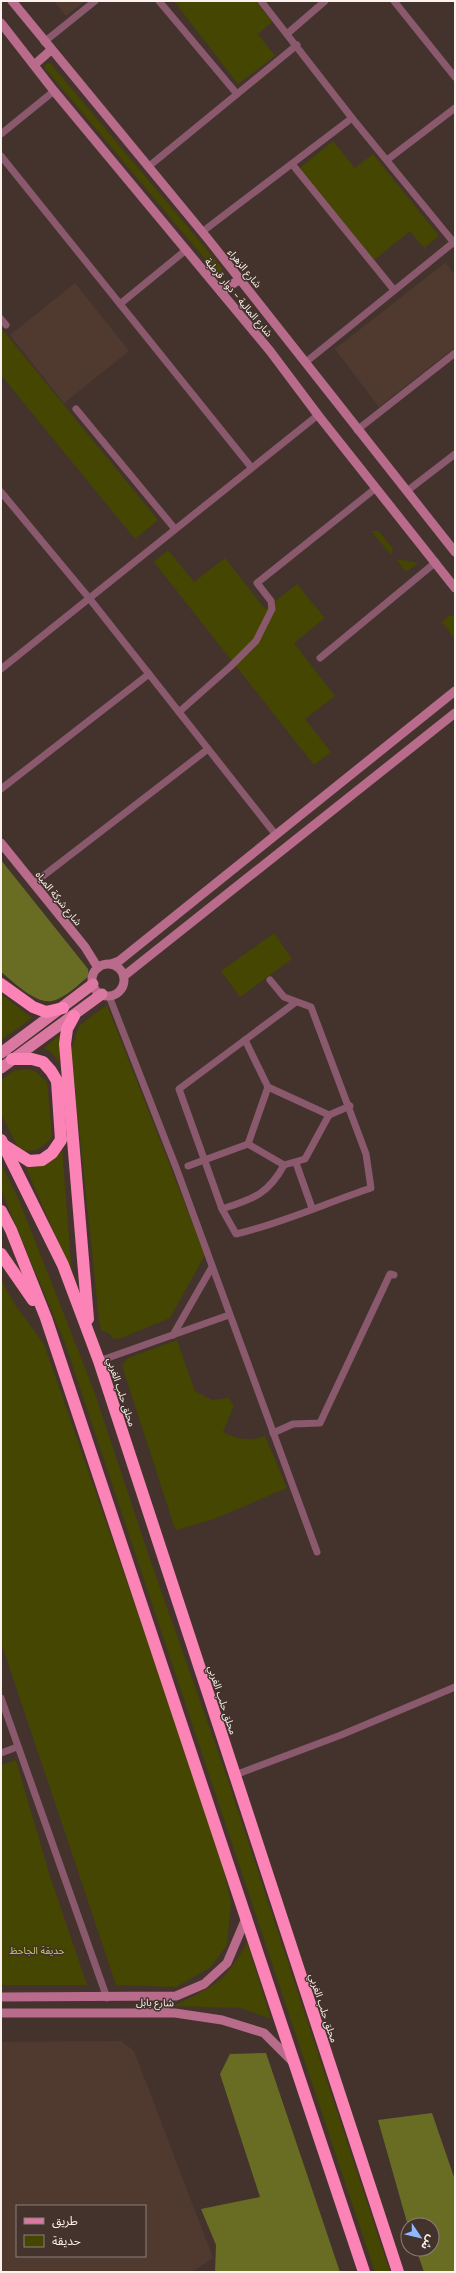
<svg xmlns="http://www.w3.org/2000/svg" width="456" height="2273" font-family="'DM Sans','Noto Sans Arabic',sans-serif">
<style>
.built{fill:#503a30;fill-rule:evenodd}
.green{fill:#444601}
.forest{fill:#696d23}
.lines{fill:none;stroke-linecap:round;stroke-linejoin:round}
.street{stroke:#8b596d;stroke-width:7}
.secondary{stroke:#b86b8b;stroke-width:9}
.primary{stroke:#db78a1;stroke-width:11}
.highway{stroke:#fb83b6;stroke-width:12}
.labels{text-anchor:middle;stroke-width:3;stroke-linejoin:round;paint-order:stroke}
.street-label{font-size:10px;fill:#fcf2ed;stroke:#43332c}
.park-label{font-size:10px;fill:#c6cc66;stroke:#43332c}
</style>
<rect width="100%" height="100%" fill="#43332c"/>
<g class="built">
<path d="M54 1H85L66 16Z"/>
<path d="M445 263 455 275V347L379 407 335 349Z"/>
<path d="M75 283 129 351 64 403 10 335Z"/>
<path d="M121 2041 134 2051 213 2258 192 2272H1V2042ZM17 2206H145V2256H17Z"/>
</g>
<g class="green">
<path d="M174 1H256L272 22 258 34 275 56 238 84Z"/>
<path d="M50 63 222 268V274L216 272 45 68 46 64Z"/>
<path d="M333 141 355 168 373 154 439 236 424 248 410 231 374 260 300 168Z"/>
<path d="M1 328 158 520 135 539 1 375Z"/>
<path d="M371 531H379L393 549 391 555Z"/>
<path d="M168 550 194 582 225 558 265 609 297 584 325 618 294 643 335 696 305 719 331 752 314 765 154 562Z"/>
<path d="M396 559 418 563 406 572Z"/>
<path d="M449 616H455V639L442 622Z"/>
<path d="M274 933 292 959 240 997 221 971Z"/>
<path d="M1 994 32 1018 1 1040Z"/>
<path d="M107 1005 205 1255 170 1318 119 1339 112 1338 110 1334 101 1330 99 1320 71 1051 79 1026Z"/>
<path d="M62 1033 59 1062 52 1053 44 1048Z"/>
<path d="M25 1069 35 1071 47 1082 52 1135 49 1141 37 1150 26 1151 18 1147 1 1114V1080L14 1071Z"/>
<path d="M62 1147 72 1275 25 1165C42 1170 54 1161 62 1147Z"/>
<path d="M1 1164 19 1200 93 1388 152 1565 227 1777 390 2272H375L65 1343 1 1190Z"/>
<path d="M1 1280 16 1306 44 1344 218 1843 231 1903 227 1945 211 1967 176 1987 116 1985 1 1642Z"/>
<path d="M177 1340 195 1391 212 1400 229 1398 234 1406 223 1432C237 1439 250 1442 265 1436L287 1488 214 1519 177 1530 175 1529 123 1369V1364L128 1358Z"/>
<path d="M16 1760 49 1873 87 1985H1V1765Z"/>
<path d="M247 1942 271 2019 241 2008 173 2006C212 1988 227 1981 247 1942Z"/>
</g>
<g class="forest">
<path d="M1 860 88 969 89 976C79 984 65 998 52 1001 35 1004 14 982 1 972Z"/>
<path d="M266 2053 340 2272H215L216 2245 201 2209 260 2197 220 2074 230 2054Z"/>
<path d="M432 2113 455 2180V2272H424L416 2249H432V2225L408 2226 378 2120Z"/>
</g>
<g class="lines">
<g class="street">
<path d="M159 1 237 94"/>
<path d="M261 1 352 118 455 244"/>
<path d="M394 1 455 77"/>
<path d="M288 33 325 1"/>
<path d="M44 42 95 1"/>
<path d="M1 134 54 91"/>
<path d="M1 156 251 467"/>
<path d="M387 160 455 108"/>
<path d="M292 164 394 290"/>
<path d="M148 167 297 45"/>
<path d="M202 232 352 118"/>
<path d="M120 304 186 250"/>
<path d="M1 319 6 325"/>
<path d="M306 362 454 242"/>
<path d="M76 409 175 529"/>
<path d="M357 430 455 353"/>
<path d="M407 491 455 454"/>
<path d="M1 492 89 598 276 835"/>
<path d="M320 658 436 562"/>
<path d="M1 669 318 415"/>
<path d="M179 712 231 666 256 641 272 609 271 601 257 583 376 488"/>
<path d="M1 789 149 674"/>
<path d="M34 883 208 749"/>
<path d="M270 980 284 997 311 1007 366 1154 371 1188C326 1203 283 1223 236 1234L222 1209 179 1089 296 1002"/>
<path d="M109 996 177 1170 317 1552"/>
<path d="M245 1040 268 1087"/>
<path d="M268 1087 329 1115 305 1159 284 1165 248 1144Z"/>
<path d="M329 1115 350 1106"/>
<path d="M296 1163 312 1208"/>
<path d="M188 1166 248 1144"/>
<path d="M222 1209C252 1199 268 1195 284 1165"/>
<path d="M173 1335 212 1267"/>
<path d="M99 1361 229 1315"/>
<path d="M273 1433 293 1424 320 1423 390 1274 394 1275"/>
<path d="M1 1698 107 1998"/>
<path d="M1 1753 17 1747"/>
<path d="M235 1775 341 1735 455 1687"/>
<path d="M166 2013V1997"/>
</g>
<g class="secondary">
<path d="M12 1 208 239 455 552"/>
<path d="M1 23 54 91 270 351 318 415 455 588"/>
<path d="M34 65 51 50"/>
<path d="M221 292 240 279"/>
<path d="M1 843 85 947 98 968"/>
<path d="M111 964 119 961 455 691"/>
<circle cx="108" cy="980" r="16"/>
<path d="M124 976 455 713"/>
<path d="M1 1997 176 1996 204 1984 227 1963 247 1916"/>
<path d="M1 2013H175L222 2020 264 2033 294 2063"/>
</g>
<g class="primary">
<path d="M1 1053 93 984"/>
<path d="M1 1068 102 994"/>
</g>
<g class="highway">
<path d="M1 984 33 1007 46 1012 63 1008"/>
<path d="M74 1016 67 1029 65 1044 88 1319"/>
<path d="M1 1140 63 1265 99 1361 398 2272"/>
<path d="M4 1145 29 1161 42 1160 52 1153 61 1140 57 1081 51 1071 43 1062 32 1059H12"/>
<path d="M1 1211 11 1230 46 1318 364 2272"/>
<path d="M1 1254 33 1300"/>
</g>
</g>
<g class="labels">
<g class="street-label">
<text transform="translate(245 268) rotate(51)" y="4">شارع الزهراء</text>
<text transform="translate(239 297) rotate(50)" y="4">شارع المالية - دوار قرطبة</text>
<text transform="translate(59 898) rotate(51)" y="4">شارع شركة المياه</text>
<text transform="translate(122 1392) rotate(72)" y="4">محلق حلب الغربي</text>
<text transform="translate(223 1700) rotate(72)" y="4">محلق حلب الغربي</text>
<text transform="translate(155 2002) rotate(1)" y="4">شارع بابل</text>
<text transform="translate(324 2008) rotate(72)" y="4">محلق حلب الغربي</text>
</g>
<g class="park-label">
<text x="37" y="1954">حديقة الجاحظ</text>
</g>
</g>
<rect width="456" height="2273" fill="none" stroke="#fcf2ed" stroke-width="4"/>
<rect x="16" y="2205" width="130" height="52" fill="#43332c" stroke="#8d7f79"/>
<rect x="24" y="2218" width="20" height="6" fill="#db78a1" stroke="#8d7f79"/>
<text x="52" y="2225" font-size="12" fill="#fcf2ed">طريق</text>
<rect x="24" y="2235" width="20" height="12" fill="#444601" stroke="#8d7f79"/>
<text x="52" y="2245" font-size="12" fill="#fcf2ed">حديقة</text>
<g transform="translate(420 2237) rotate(125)"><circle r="19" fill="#43332c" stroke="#8d7f79"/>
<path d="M0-3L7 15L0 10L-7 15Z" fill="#90b8fd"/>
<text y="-6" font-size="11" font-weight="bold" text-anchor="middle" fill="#fcf2ed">ش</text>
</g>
</svg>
